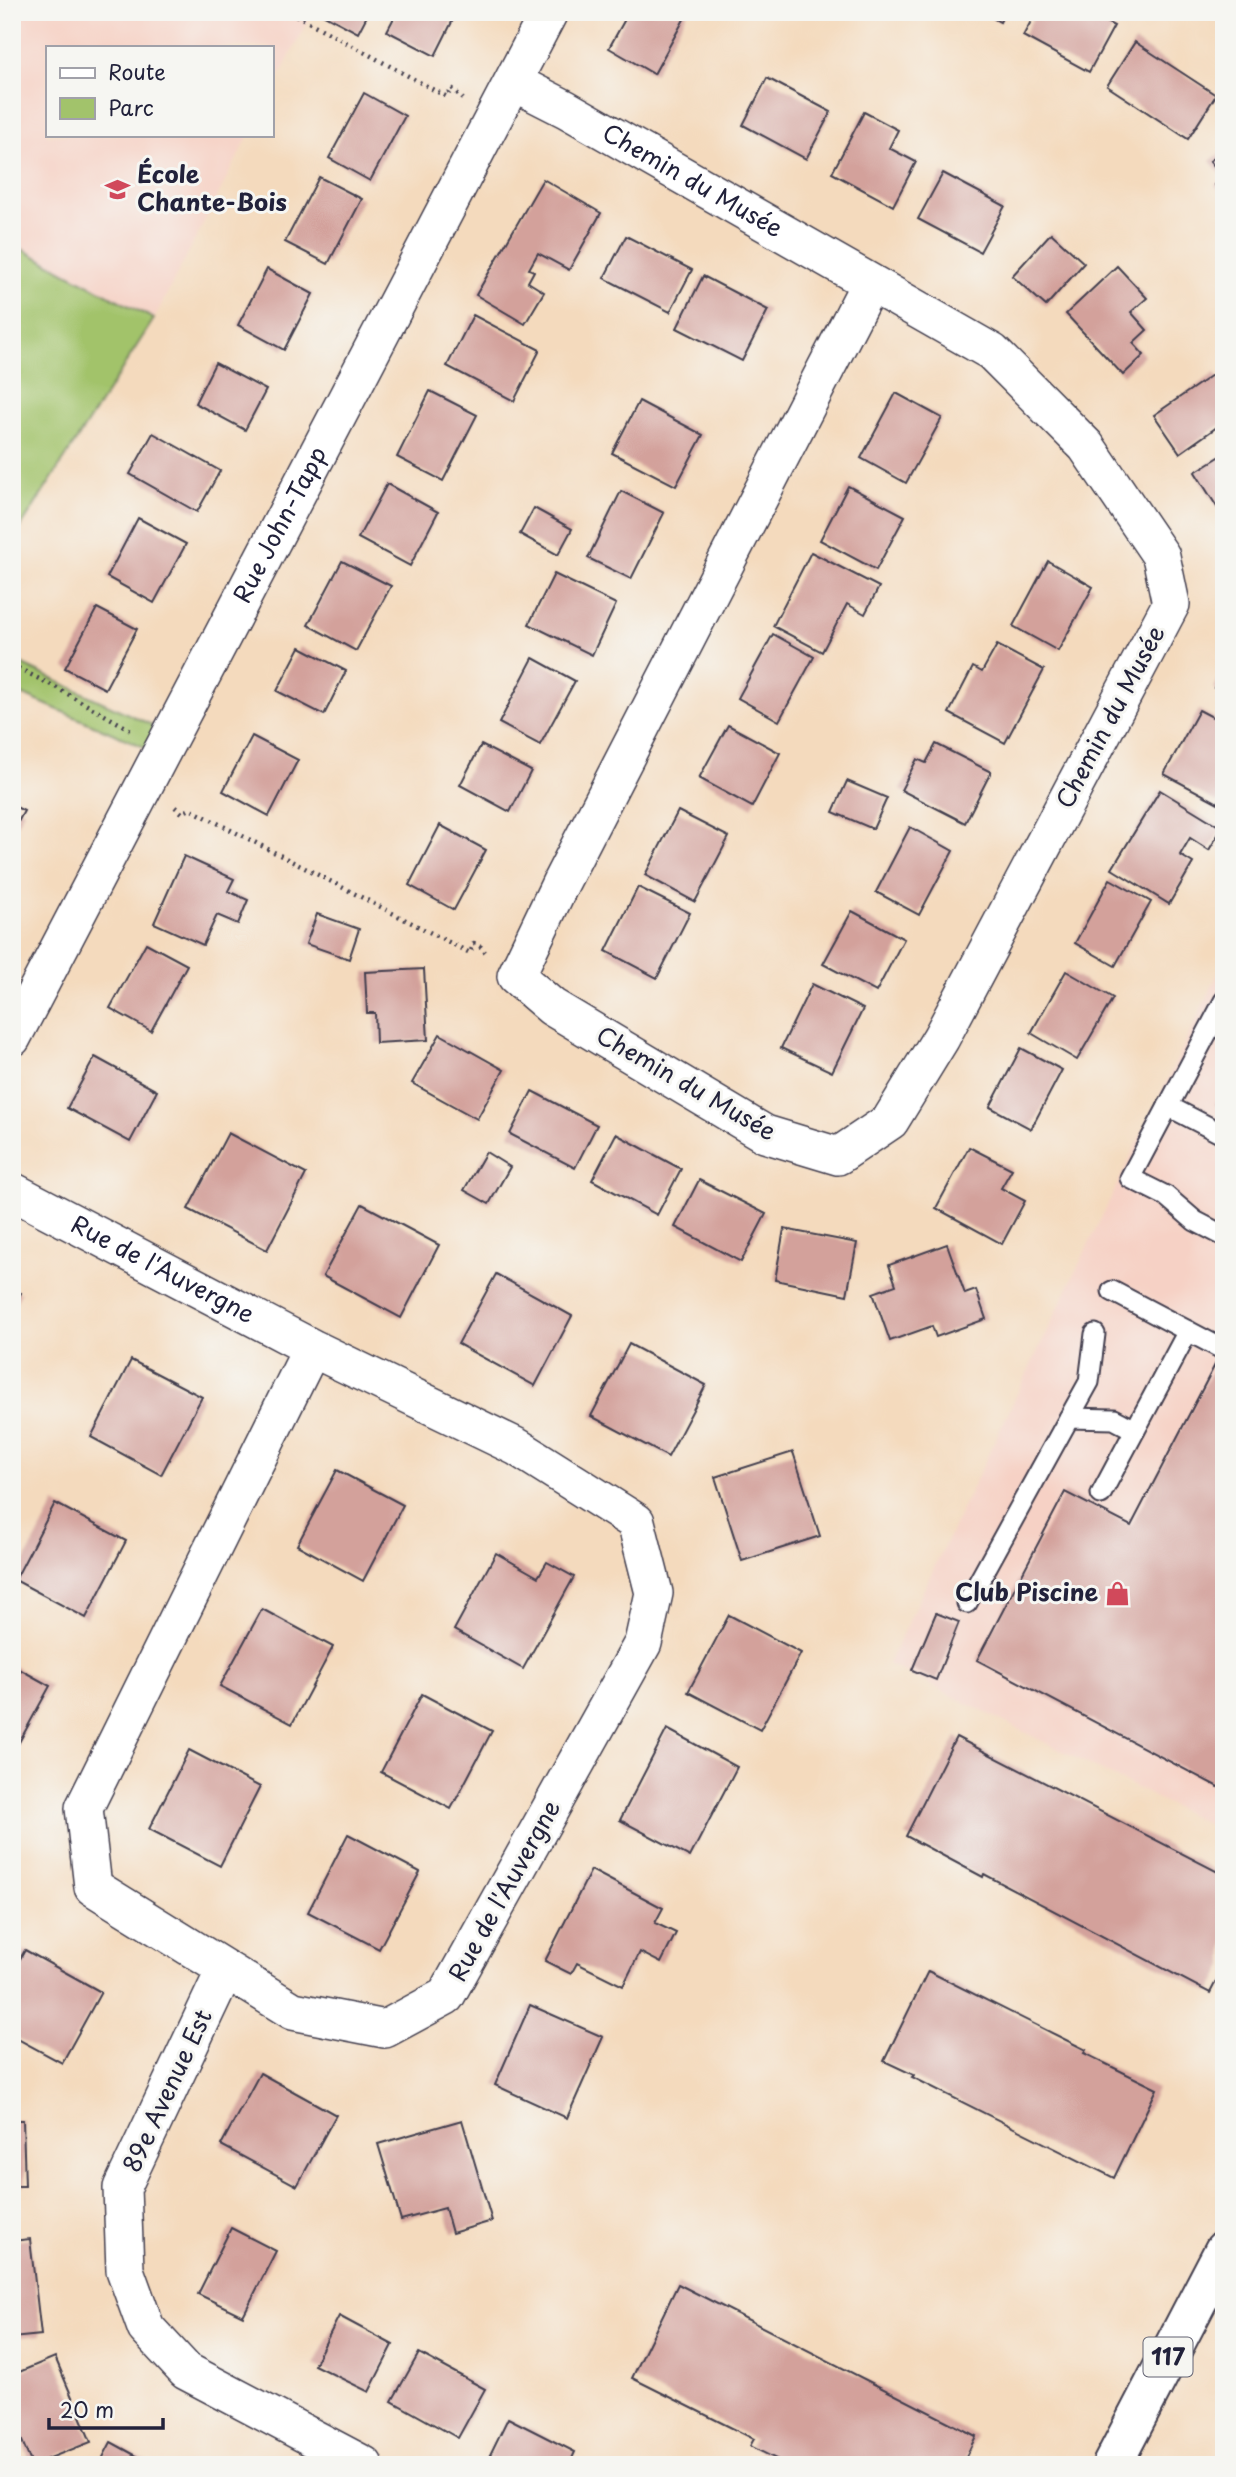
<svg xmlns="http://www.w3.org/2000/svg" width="1236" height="2477" font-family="'Playpen Sans',sans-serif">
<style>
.built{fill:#f6d1c5}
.green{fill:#a2c36b;stroke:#627253;stroke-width:2}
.building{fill:#d3a19b}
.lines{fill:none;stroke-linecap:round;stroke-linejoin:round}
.lane-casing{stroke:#423e4e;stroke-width:23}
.street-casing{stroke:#423e4e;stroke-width:40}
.primary-casing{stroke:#423e4e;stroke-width:42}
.path{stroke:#423e4e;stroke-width:4.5;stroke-dasharray:2 5;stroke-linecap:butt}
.lane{stroke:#fff;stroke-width:19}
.street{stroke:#fff;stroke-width:37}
.primary{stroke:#fff;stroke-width:38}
.labels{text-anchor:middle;stroke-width:6;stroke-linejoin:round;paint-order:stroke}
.shield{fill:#f6f6f2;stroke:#626272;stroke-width:2}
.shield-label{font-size:23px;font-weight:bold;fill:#22223b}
.poi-label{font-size:24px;font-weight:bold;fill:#22223b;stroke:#f6f6f2;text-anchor:start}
.street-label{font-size:24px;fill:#22223b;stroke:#f6f6f2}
</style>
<rect width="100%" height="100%" fill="#f6f6f2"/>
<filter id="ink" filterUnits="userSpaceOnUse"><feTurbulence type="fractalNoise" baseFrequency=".0143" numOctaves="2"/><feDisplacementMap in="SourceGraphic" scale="14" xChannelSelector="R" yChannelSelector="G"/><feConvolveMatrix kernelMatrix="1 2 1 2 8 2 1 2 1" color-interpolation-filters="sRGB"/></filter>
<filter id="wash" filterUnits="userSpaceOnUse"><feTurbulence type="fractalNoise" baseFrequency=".00686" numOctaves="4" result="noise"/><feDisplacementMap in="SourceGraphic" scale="28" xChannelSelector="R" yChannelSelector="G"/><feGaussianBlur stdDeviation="1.57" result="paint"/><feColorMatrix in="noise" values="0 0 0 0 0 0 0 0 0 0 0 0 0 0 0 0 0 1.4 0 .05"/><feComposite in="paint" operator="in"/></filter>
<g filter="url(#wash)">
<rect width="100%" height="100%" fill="#f4dabd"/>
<g class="built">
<path d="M12 12H313L271 92V47H47V135H249L154 319 12 244Z"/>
<path d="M1224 961V1832L888 1664Z"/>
</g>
<g class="green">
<path d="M12 244 154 319 12 541Z"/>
<path d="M12 660 165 731 149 749 12 690Z"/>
</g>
<g id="blocks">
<g class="building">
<path d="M319 12H369L358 33Z"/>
<path d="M397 12H457L435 56 387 31Z"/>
<path d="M629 12H688L654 74 609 48Z"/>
<path d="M982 12H1005L1000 22Z"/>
<path d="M1036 12H1087L1114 26 1089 72 1023 36Z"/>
<path d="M1135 42 1216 95 1188 139 1107 86Z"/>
<path d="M767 78 831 112 806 159 743 125Z"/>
<path d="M364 93 405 116 370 181 329 158Z"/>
<path d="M864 112 898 130 889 148 916 162 893 206 832 173Z"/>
<path d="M1224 150V196L1215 185 1224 178 1210 161Z"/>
<path d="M943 173 1005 206 980 252 918 219Z"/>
<path d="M319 177 362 199 328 264 285 242Z"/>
<path d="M543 179 601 213 569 270 538 253 529 269 534 271 528 282 544 292 525 324 476 295Z"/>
<path d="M1051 233 1084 263 1046 306 1012 276Z"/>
<path d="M626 236 692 270 670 312 604 278Z"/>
<path d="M1117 266 1147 298 1131 312 1147 330 1133 343 1144 355 1123 375 1066 314Z"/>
<path d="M267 269 313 294 284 350 238 325Z"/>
<path d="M703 276 768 310 742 361 677 328Z"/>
<path d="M473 315 540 350 514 401 447 366Z"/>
<path d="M215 363 266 390 245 430 195 403Z"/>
<path d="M1215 373 1224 385V422L1180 453 1154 415Z"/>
<path d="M430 391 477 415 443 481 397 457Z"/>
<path d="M896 393 942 418 906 483 861 458Z"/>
<path d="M639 401 703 435 676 486 612 453Z"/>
<path d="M153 433 220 471 197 512 130 474Z"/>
<path d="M1224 454V518L1195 472Z"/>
<path d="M387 484 438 512 410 566 358 538Z"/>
<path d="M848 486 905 516 876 570 820 540Z"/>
<path d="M621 491 664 513 631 579 588 558Z"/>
<path d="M534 508 572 529 558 555 520 534Z"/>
<path d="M138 518 186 544 154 603 107 577Z"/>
<path d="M811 552 879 587 865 614 847 604 822 652 773 626Z"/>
<path d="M342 561 391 586 356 651 308 625Z"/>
<path d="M1048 561 1093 587 1058 651 1013 626Z"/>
<path d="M554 574 616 604 592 655 529 624Z"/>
<path d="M97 608 137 629 105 689 65 668Z"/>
<path d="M773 634 814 657 779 721 738 698Z"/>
<path d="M997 645 1044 670 1005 743 949 713 973 667 982 672Z"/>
<path d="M300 647 346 671 324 715 277 691Z"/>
<path d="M533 658 575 681 540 745 499 723Z"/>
<path d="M1224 669V694L1214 688Z"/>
<path d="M1199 710 1224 723V793L1218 803 1164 774Z"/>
<path d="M728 725 780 753 752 807 699 778Z"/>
<path d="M252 736 298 760 269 816 223 791Z"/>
<path d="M936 744 991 772 965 823 901 790 917 759 926 763Z"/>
<path d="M481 745 531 771 510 812 460 785Z"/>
<path d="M847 781 887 798 873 829 833 812Z"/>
<path d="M1160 790 1222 828 1209 850 1190 838 1180 855 1193 863 1169 904 1112 869Z"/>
<path d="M12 805 24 811 12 833Z"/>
<path d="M678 811 729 837 695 902 645 875Z"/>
<path d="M440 825 486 850 454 910 409 885Z"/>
<path d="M910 827 953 851 919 915 876 892Z"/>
<path d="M184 856 234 879 228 891 248 900 238 924 217 915 203 945 154 923Z"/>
<path d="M1110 879 1151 902 1115 966 1075 943Z"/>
<path d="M638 887 690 913 657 978 606 951Z"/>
<path d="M852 911 904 939 876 992 823 964Z"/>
<path d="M317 914 359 929 349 959 306 944Z"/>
<path d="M146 943 187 965 151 1031 110 1008Z"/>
<path d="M424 969 428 1040 376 1043 375 1013H367L365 972Z"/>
<path d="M1066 971 1113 998 1077 1060 1031 1033Z"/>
<path d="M812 984 863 1009 832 1072 781 1048Z"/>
<path d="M440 1034 504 1070 477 1119 412 1083Z"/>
<path d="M1021 1048 1062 1070 1031 1129 990 1107Z"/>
<path d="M95 1057 157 1091 130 1142 67 1108Z"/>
<path d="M1224 1086V1109L1215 1104Z"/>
<path d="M532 1091 597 1125 575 1168 510 1134Z"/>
<path d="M228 1133 306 1174 267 1250 188 1209Z"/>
<path d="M616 1134 681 1169 657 1215 592 1180Z"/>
<path d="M969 1147 1012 1169 1001 1188 1025 1201 1002 1244 936 1208Z"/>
<path d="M486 1152 510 1167 489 1204 464 1190Z"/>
<path d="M699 1180 766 1214 741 1262 675 1227Z"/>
<path d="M362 1204 439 1245 401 1318 323 1276Z"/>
<path d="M784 1229 857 1243 847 1295 775 1280Z"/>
<path d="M947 1244 965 1294 976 1290 986 1319 936 1337 932 1326 890 1341 873 1293 896 1285 889 1265Z"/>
<path d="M496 1274 572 1316 535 1386 458 1344Z"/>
<path d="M12 1289 21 1293 12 1310Z"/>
<path d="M629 1344 706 1385 668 1457 591 1416Z"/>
<path d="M131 1360 202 1397 161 1475 91 1437Z"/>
<path d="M1217 1361 1224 1365V1790L977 1660 1065 1492 1131 1526Z"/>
<path d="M793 1452 820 1536 742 1561 715 1477Z"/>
<path d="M337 1470 403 1505 363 1581 297 1545Z"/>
<path d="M55 1503 126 1541 86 1618 15 1580Z"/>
<path d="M496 1553 538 1577 547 1562 574 1577 523 1669 454 1630Z"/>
<path d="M262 1609 333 1647 292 1724 220 1686Z"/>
<path d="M936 1613 959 1622 936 1680 912 1670Z"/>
<path d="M729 1615 801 1653 760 1730 688 1692Z"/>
<path d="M12 1665 50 1686 12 1755Z"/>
<path d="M422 1694 492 1731 451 1809 381 1772Z"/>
<path d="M667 1729 737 1767 690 1857 620 1820Z"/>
<path d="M956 1737 1224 1875V1966L1210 1993 984 1874 983 1877 906 1836Z"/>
<path d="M189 1750 260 1787 220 1866 149 1829Z"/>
<path d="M348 1834 420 1872 379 1949 308 1912Z"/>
<path d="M591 1870 663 1908 655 1923 676 1933 661 1963 640 1952 623 1986 577 1963 571 1974 545 1961Z"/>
<path d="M25 1950 101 1992 62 2063 12 2036V1973Z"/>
<path d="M928 1971 1086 2050 1084 2053 1157 2089 1114 2178 912 2077 914 2075 884 2061Z"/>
<path d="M530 2005 603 2037 567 2118 495 2085Z"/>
<path d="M260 2073 336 2115 297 2186 221 2145Z"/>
<path d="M12 2120H23L25 2186H12Z"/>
<path d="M462 2120 492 2221 452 2233 445 2208 401 2220 378 2144Z"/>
<path d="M231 2228 276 2251 243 2316 198 2294Z"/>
<path d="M30 2239 41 2335 12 2338V2241Z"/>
<path d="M678 2284 976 2436 962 2465H788L750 2446 754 2439 632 2378Z"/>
<path d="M339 2316 393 2345 369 2392 314 2365Z"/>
<path d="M419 2353 485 2389 458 2438 392 2401Z"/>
<path d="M55 2357 91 2442 32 2465 12 2417V2375Z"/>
<path d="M508 2418 575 2452 569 2465H485Z"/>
<path d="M111 2442 153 2465H99Z"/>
</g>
</g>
</g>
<g filter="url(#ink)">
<use href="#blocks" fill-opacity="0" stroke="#423e4e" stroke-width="2"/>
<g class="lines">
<defs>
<g id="lane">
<path d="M1224 1001 1130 1178 1166 1196 1195 1221 1224 1236"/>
<path d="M1168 1106 1224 1135"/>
<path d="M1112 1291 1224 1350"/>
<path d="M1069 1418 1089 1382 1095 1334"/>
<path d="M1101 1494 1188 1331"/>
<path d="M967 1603 1069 1418 1114 1419 1135 1430"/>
</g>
<g id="street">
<path id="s1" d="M513 82 566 109 992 352 1086 446 1161 556 1171 604 941 1038 890 1121 838 1156 765 1134 552 1007 516 976 561 882 870 283"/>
<path id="s2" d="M12 1038 549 12"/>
<path id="s3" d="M12 1191 312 1348 517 1447 636 1522 654 1593 643 1643 446 1996 385 2029 293 2011 93 1887 84 1808 312 1348"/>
<path d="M225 1970 122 2188 125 2270 146 2328 186 2371 364 2465"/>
</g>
<path id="primary" d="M1112 2465 1224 2250"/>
</defs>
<use href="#lane" class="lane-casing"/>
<use href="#street" class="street-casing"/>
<use href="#primary" class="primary-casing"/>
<g class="path">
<path d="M290 12 447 97 452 88 463 99"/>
<path d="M12 665 57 688 131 730"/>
<path d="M175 807 182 813 190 809 470 953 474 943 481 947 485 952"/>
</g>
<use href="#lane" class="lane"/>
<use href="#street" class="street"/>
<use href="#primary" class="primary"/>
</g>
</g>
<defs>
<symbol id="school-bare" viewBox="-9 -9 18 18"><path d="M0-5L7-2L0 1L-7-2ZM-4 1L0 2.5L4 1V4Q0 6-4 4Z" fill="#d1495b" stroke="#f6f6f2" stroke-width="2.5" paint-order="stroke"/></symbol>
<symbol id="shop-bare" viewBox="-9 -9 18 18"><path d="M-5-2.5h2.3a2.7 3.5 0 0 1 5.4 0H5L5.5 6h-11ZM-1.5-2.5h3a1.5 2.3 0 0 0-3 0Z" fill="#d1495b" stroke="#f6f6f2" stroke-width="2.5" paint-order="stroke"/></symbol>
</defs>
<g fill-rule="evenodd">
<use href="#school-bare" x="100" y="172" width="35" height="35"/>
<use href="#shop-bare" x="1100" y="1576" width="35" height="35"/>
</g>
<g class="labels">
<rect class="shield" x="1143.5" y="2337.5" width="49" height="39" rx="5"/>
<g class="shield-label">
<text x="1168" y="2365">117</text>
</g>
<g class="poi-label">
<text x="137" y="183">École<tspan x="137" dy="28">Chante-Bois</tspan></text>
<text x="1098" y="1601" text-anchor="end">Club Piscine</text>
</g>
<g class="street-label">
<text dy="8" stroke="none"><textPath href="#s1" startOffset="205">Chemin du Musée</textPath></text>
<text dy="8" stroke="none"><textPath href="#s2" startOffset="579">Rue John-Tapp</textPath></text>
<text transform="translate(1111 717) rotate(-62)" y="8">Chemin du Musée</text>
<text transform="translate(686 1084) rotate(30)" y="8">Chemin du Musée</text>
<text dy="8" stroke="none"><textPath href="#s3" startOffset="170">Rue de l'Auvergne</textPath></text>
<text transform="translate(505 1891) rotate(-61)" y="8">Rue de l'Auvergne</text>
<text transform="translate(168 2091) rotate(-65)" y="8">89e Avenue Est</text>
</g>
</g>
<rect width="1236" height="2477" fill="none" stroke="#f6f6f2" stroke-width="42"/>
<rect x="46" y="46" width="228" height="91" fill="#f6f6f2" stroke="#a1a1a9" stroke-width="2"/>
<rect x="60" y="68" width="35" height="10" fill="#ffffff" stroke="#a1a1a9" stroke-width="2"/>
<text x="108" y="80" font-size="21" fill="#22223b">Route</text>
<rect x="60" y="98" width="35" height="21" fill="#a2c36b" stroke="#a1a1a9" stroke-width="2"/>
<text x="108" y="116" font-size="21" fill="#22223b">Parc</text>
<path d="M49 2418v10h114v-10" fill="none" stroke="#22223b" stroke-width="3.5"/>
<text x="60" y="2418" font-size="21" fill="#22223b" stroke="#f6f6f2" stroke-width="5" paint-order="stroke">20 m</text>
</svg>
